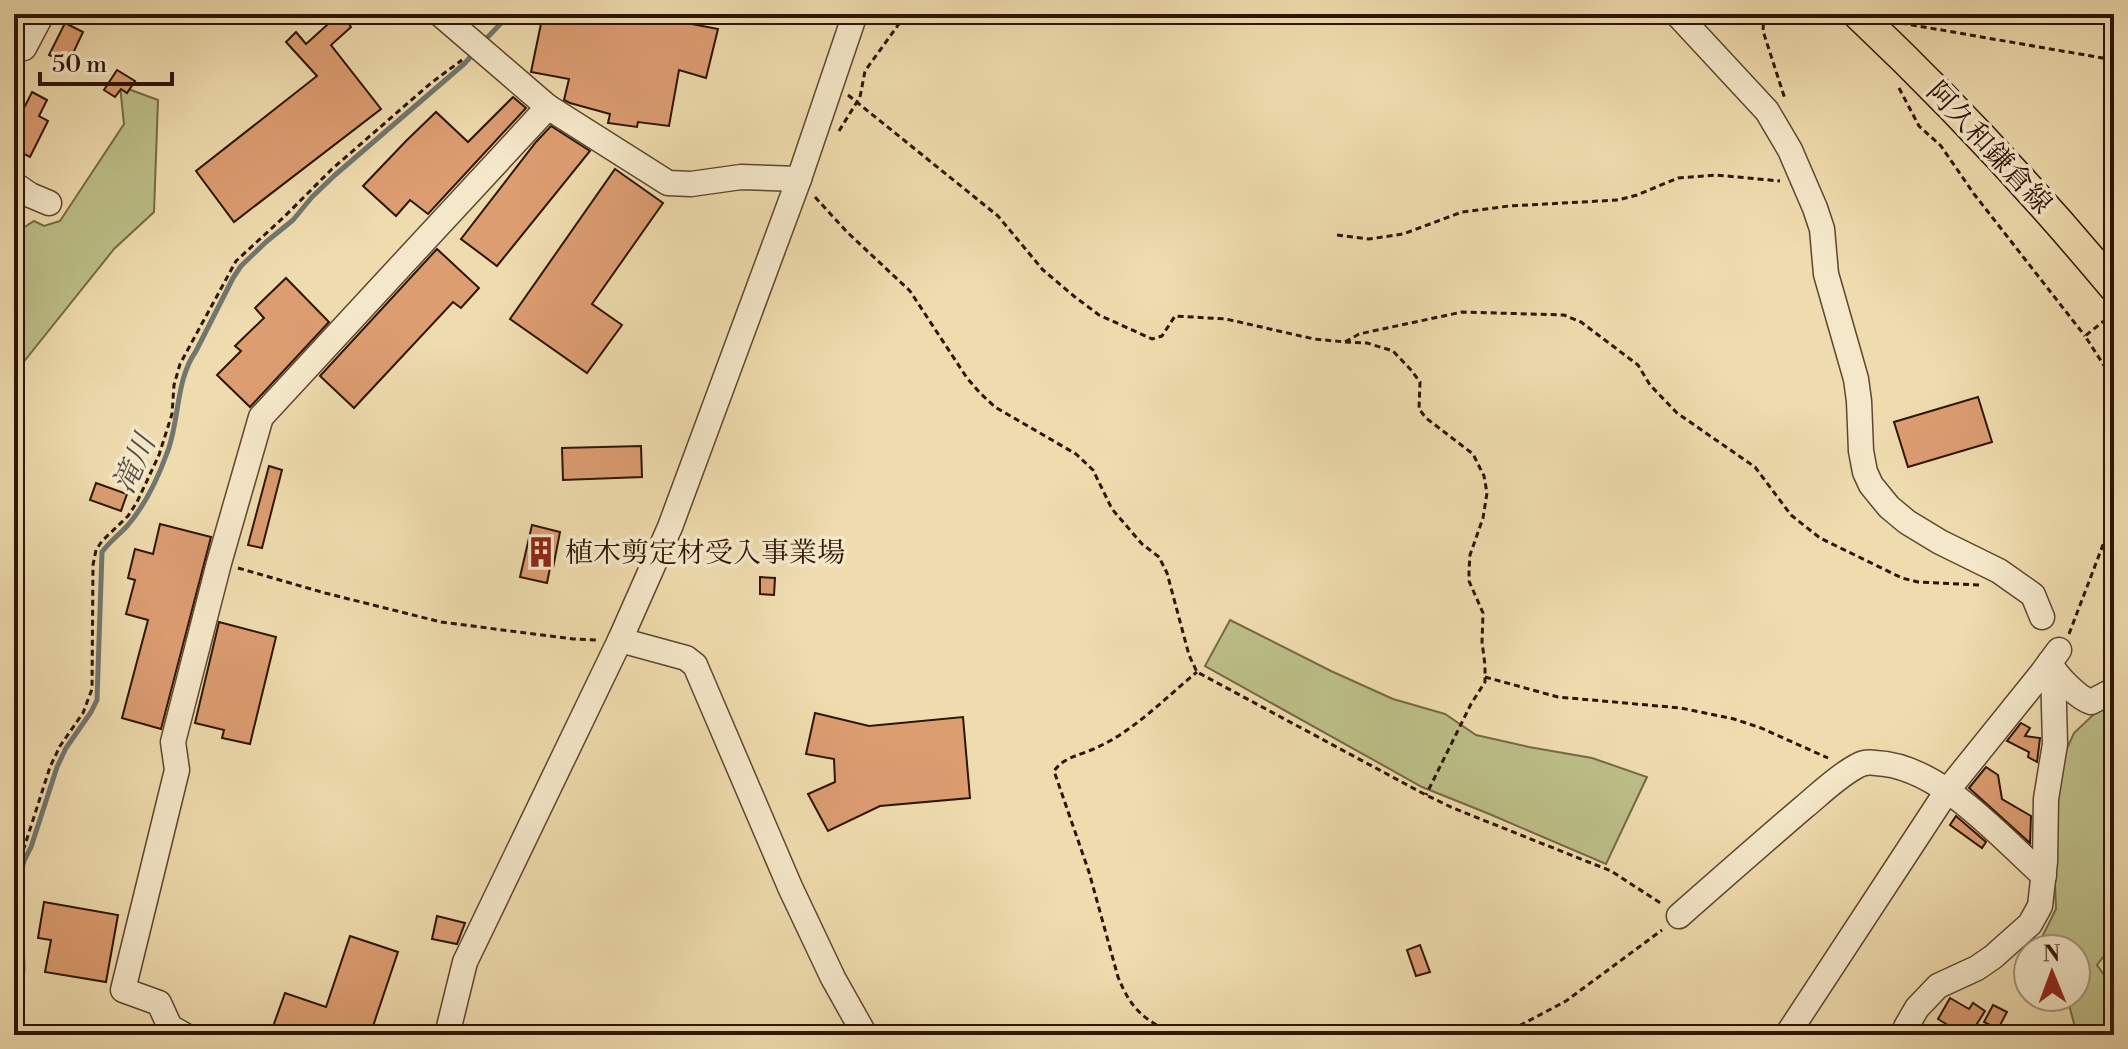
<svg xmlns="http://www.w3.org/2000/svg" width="2128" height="1049" font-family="'Libre Bodoni','Noto Serif JP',serif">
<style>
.green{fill:#bdbf88;stroke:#756a46;stroke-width:2}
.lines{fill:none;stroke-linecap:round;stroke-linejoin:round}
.stream{stroke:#71776f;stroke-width:5}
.building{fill:#dc9d71;stroke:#2d1405;stroke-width:2}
.minor-casing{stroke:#5e462f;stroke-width:27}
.major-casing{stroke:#2d1405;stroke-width:33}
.path{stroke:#2d1405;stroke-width:3;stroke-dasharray:6 4;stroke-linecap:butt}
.minor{stroke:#f5e8ca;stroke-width:24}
.major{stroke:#efdcae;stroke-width:30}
.labels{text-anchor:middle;stroke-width:7;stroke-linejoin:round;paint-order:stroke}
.street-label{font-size:28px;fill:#2d1405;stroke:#f5e8ca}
.poi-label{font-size:28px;fill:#2d1405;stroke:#f5e8ca;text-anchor:start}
.water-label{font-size:30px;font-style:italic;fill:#554e43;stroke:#f5e8ca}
</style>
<rect width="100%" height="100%" fill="#efdcae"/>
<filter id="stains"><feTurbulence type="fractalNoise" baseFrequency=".0025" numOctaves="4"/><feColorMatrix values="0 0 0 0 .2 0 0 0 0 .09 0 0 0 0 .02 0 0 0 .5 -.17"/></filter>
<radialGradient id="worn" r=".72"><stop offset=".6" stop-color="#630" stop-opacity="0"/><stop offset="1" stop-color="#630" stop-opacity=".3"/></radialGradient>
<g class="green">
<path d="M120 86 158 100 154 212 114 249 14 374V238L20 230 34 221 44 226 60 221 124 124Z"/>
<path d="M1230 620 1331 671 1393 699 1445 714 1476 735 1529 747 1592 758 1647 777 1606 864 1487 813 1422 787 1205 666Z"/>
<path d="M2114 695V943L2097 965 2114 989V1035H2077L2067 997H2076V949H2045L2039 943 2056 909 2054 859 2058 828 2049 800 2057 770 2074 733Z"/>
</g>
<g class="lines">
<g class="stream">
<path d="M483 42 510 14"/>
<path d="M14 1034 19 1014 23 969 20 876 24 861 31 847 57 767 66 748 91 712 97 700 102 552C109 542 119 535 128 525 145 505 158 478 167 453 180 420 175 381 196 351L233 278 241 266 266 242 293 220 312 197 335 175 464 64 474 53"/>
</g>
</g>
<g class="building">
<path d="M333 14H360L349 24 351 27 331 45 381 109 234 222 196 171 317 76 286 42 296 32 306 44 327 25 324 22Z"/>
<path d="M543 14H640L718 29 706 78 679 70 669 126 638 122 637 127 608 123 610 114 570 103 564 100 569 79 531 72Z"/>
<path d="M65 23 83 32 68 64 49 55Z"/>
<path d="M117 70 135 81 127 93 121 89 115 97 104 90Z"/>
<path d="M32 92 47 100 39 116 48 121 30 157 14 149V128Z"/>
<path d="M513 97 526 108 428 214 410 200 396 216 363 186 406 141 436 112 468 142Z"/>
<path d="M551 126 590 151 497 266 461 239 536 142Z"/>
<path d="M615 169 663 203 592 304 622 325 587 373 510 319Z"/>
<path d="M437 249 479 288 461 308 453 302 354 408 320 376Z"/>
<path d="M286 278 329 322 250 407 217 375 241 351 235 346 264 318 255 308Z"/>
<path d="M1978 397 1992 442 1908 467 1894 422Z"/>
<path d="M641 446 642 477 563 480 562 448Z"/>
<path d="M269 466 282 470 262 548 248 545Z"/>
<path d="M96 483 127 494 121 511 90 500Z"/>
<path d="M160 524 211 537 161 729 122 718 148 620 126 614 135 580 128 578 135 549 153 554Z"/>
<path d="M532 525 560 532 553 568H550L547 583 520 577Z"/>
<path d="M760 577 775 578 774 595 760 594Z"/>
<path d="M219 622 276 637 250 744 222 738 224 730 195 723Z"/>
<path d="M815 713 869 726 963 717 970 798 880 806 828 831 808 794 835 782 834 759 806 754Z"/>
<path d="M2021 723 2030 728 2025 736 2040 738 2037 762 2028 757 2029 752 2007 741Z"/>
<path d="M1986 767 1998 775 2002 799 2031 816 2030 843 1969 788Z"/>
<path d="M1956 816 1986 842 1982 848 1950 825Z"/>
<path d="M44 902 118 915 106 982 45 972 51 940 38 938Z"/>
<path d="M437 916 465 923 457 944 432 939Z"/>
<path d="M350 936 398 952 370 1035H270L285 993 326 1007Z"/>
<path d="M1420 945 1430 972 1416 976 1407 950Z"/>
<path d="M1950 998 1969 1009 1973 1003 1985 1011 1970 1035H1964L1938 1019Z"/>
<path d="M1993 1005 2007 1012 1998 1029 1984 1022Z"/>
</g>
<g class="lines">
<defs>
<g id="minor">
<path d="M440 14 548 107 668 183 691 184 741 177 799 179"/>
<path d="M1677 14 1767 111 1790 150 1815 208 1822 229 1826 274 1856 379 1859 401 1861 451 1865 472 1871 485 1889 507 1907 522 1940 542 1999 571 2033 595 2042 617"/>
<path d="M14 43 24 48 42 14"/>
<path d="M14 184 30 195 49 203"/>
<path d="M620 640 686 658 695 665 790 887 833 978 865 1035"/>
<path d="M2050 662C2055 675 2078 698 2091 702L2114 690"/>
<path d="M1679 916C1721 879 1762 843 1804 807 1821 793 1838 776 1857 766 1862 763 1869 762 1875 763 1939 765 1999 836 2044 876"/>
<path d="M184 1035 170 1027 159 1003 123 990 177 770 173 742 219 563 261 417 548 107"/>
<path d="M447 1035 465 962 620 640 670 527 799 179 855 14"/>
<path d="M1787 1035 1947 791 2042 673 2059 650"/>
<path d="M1908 1035 1906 1027 1917 1008 1938 986 1977 968 1993 957 2030 924 2040 906 2045 862 2046 799 2055 744 2053 669"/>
</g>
<path id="major" d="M1858 14C1949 100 2034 191 2114 287"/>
</defs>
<use href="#minor" class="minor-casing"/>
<use href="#major" class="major-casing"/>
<g class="path">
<path d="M1764 14 1763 31 1785 99"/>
<path d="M1901 23 2114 60"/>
<path d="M1899 88 1919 126 1941 146 1974 194 2085 336"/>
<path d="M848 95 998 216 1043 270 1075 297 1099 315 1152 339 1162 336 1175 316 1226 319 1314 339 1345 342 1359 334 1462 312 1564 315 1581 322 1638 365 1650 385 1677 413 1755 467 1791 515 1820 538 1902 578 1918 582 1979 585"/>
<path d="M839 131 860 97 865 71 906 14"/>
<path d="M815 197 847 232 910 291 967 378 980 393 995 407 1076 454 1093 470 1112 509 1142 544 1159 557 1167 573 1189 655 1197 672 1426 795 1453 808 1611 871 1662 904"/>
<path d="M1337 235 1369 239 1403 234 1462 212 1509 206 1618 200 1637 195 1678 178 1716 175 1780 181"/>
<path d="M2114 313 2085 336 2114 381"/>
<path d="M1345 342 1367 343 1393 351 1411 370 1420 382 1419 409 1426 418 1473 454 1484 476 1487 493 1483 518 1470 555 1469 570V581L1483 613 1482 642 1485 665V682L1471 704 1426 795"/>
<path d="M238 568 325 593 441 622 573 639 598 640"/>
<path d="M2069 634 2114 516"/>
<path d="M1485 677 1558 697 1681 708 1734 719 1761 728 1828 758"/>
<path d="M14 879 50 767 60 746 83 713 92 689 93 565 96 550 102 541 128 516 137 502 159 455 172 414 174 385 180 364 236 261 284 217 332 169 431 83 462 60"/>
<path d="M14 951 18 970 14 993"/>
<path d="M1174 1035C1143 1018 1132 1011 1118 977L1089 872 1054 771C1063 758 1077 756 1091 750 1131 734 1164 699 1197 672"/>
<path d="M1502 1035 1566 1001 1662 930"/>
</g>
<use href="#minor" class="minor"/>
<use href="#major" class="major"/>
</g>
<defs>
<symbol id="building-bare" viewBox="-9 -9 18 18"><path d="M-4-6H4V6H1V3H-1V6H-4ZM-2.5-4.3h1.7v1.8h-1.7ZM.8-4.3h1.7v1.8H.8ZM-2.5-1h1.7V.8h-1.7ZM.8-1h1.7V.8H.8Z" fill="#8f2418" stroke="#f5e8ca" stroke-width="2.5" paint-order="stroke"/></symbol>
</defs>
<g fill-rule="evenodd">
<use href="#building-bare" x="519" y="530" width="44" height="44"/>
</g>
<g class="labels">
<g class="street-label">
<text transform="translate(1990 147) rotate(47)" y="10">阿久和鎌倉線</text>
</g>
<g class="poi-label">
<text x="565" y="562">植木剪定材受入事業場</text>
</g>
<g class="water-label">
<text transform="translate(134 464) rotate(-66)" y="10">滝川</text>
</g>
</g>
<rect width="2128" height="1049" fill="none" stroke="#efdcae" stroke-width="48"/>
<rect x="16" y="16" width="2096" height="1017" fill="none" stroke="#2d1405" stroke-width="4"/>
<rect x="24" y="24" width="2080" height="1001" fill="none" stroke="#2d1405" stroke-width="2"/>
<g transform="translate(2052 973) rotate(359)"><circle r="38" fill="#f5e8ca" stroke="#a5937b" stroke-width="2"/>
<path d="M0-6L14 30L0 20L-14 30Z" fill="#8f2418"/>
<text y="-12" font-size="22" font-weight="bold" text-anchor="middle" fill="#2d1405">N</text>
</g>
<path d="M40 72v12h132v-12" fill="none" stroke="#2d1405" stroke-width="4"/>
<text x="52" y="72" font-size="24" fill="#2d1405" stroke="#f5e8ca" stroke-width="6" paint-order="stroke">50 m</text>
<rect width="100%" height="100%" filter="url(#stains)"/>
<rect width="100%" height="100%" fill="url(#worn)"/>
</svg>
